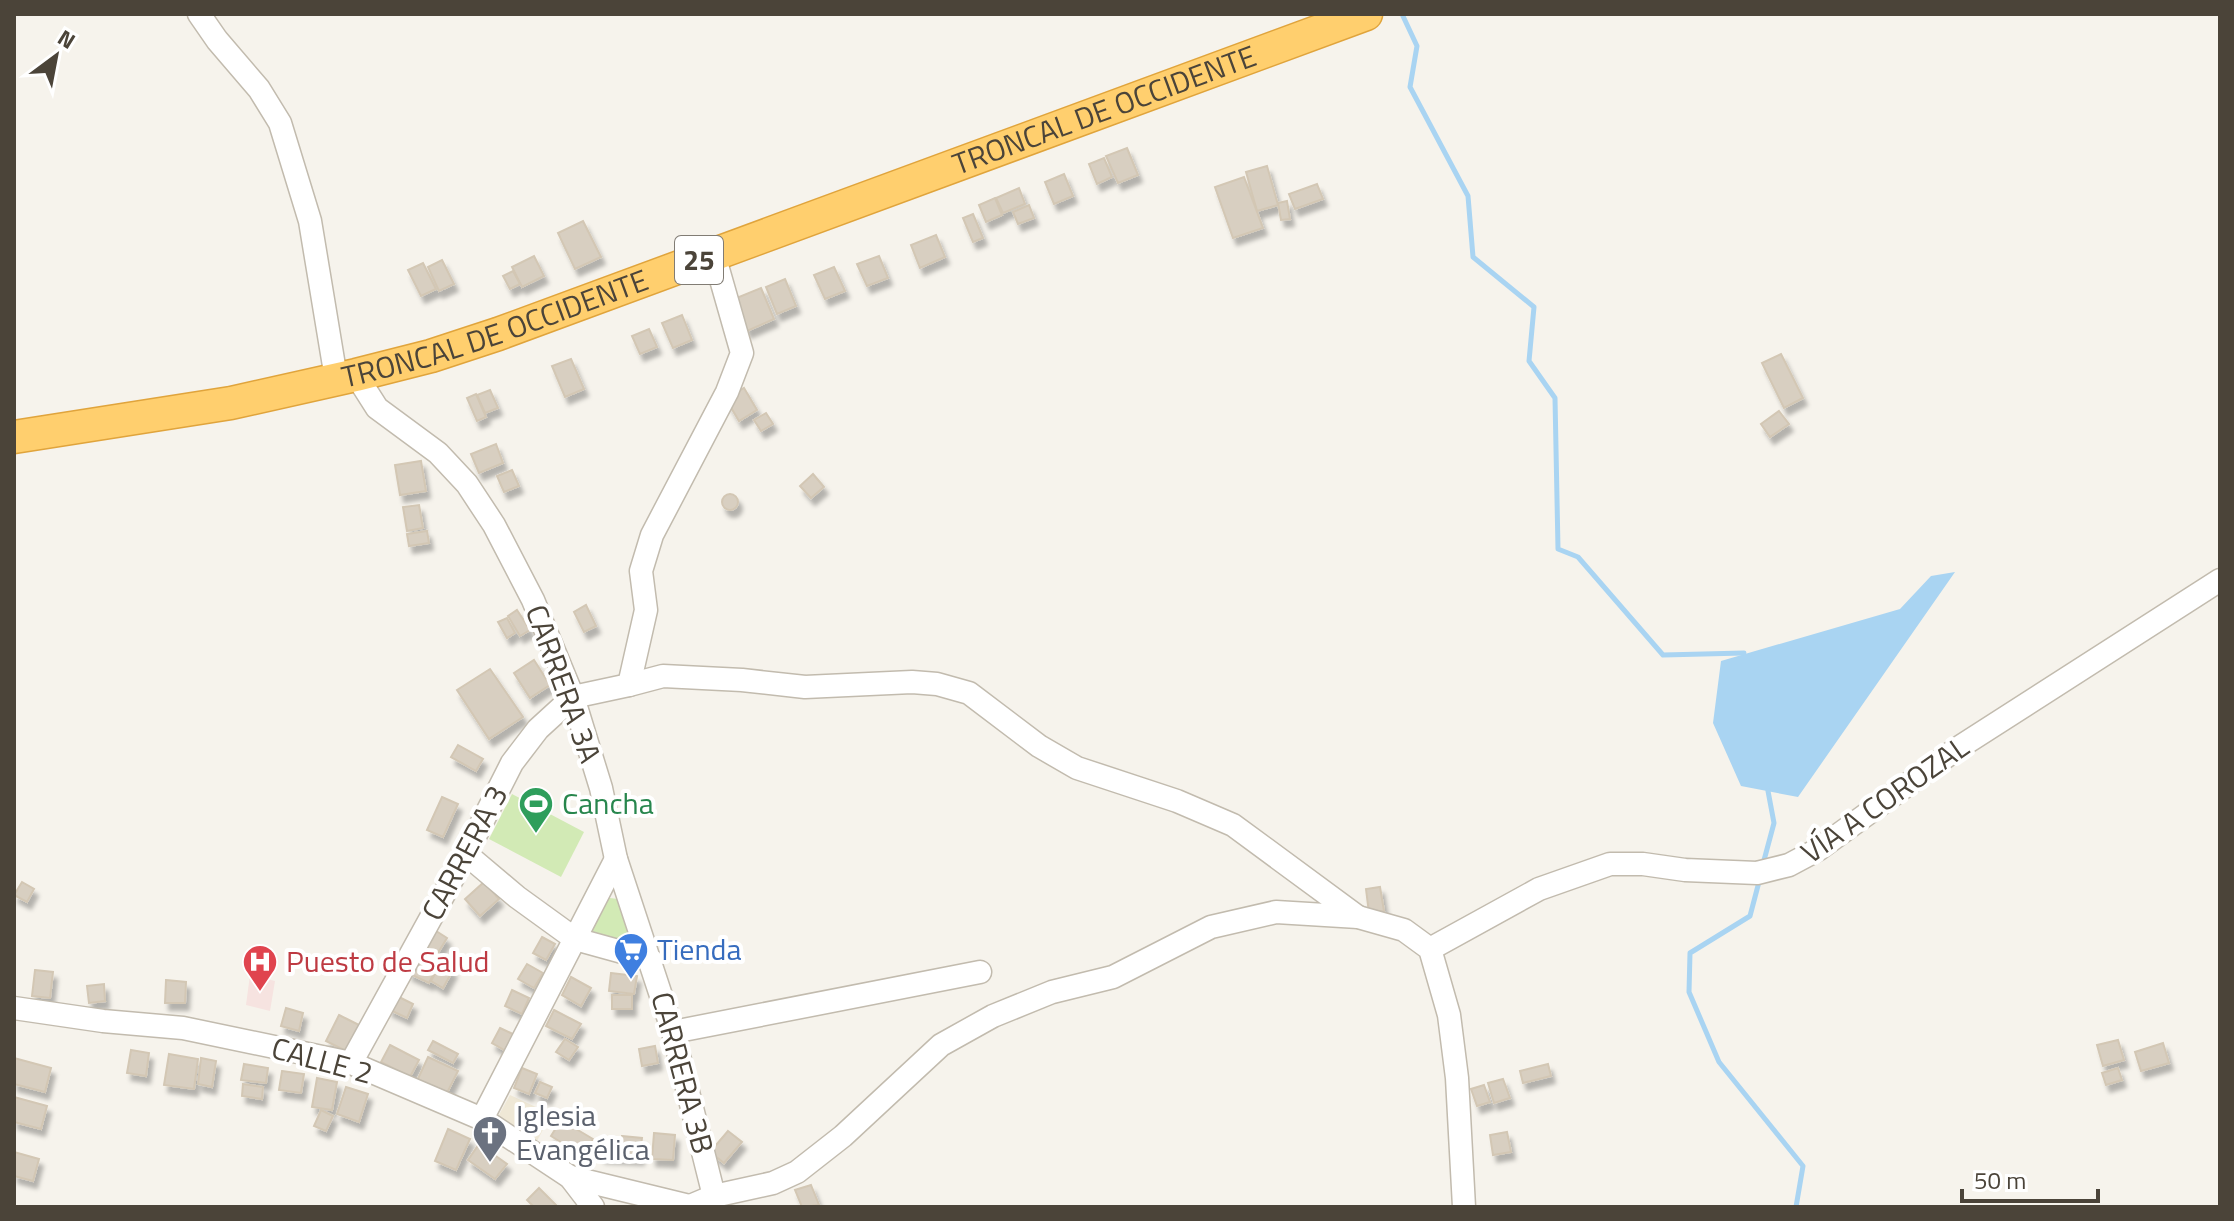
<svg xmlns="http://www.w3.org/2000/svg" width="2234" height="1221" font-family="'Titillium Web',sans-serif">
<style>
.education{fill:#efe8d6}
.medical{fill:#f6e3e0}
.green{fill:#d2eab5}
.water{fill:#a9d4f2}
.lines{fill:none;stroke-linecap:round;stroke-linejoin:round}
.stream{stroke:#a9d4f2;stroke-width:5}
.building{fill:#d8cfc1;stroke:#d3c7b4;stroke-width:2;filter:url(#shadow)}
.minor-casing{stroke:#c2bbae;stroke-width:25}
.highway-casing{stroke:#e0a43c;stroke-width:35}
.minor{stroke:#fff;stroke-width:22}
.highway{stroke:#ffcf6e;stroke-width:32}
.labels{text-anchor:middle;stroke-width:8;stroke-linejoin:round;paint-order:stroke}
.shield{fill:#fff;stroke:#817c74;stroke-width:2}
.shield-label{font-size:28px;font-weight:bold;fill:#4b4439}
.street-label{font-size:30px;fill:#4b4439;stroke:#fff}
.leisure-label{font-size:30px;fill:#27864d;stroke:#fff;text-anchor:start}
.shop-label{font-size:30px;fill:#366cbe;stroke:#fff;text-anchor:start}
.health-label{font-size:30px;fill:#be3a42;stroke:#fff;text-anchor:start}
.worship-label{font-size:30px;fill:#5b616d;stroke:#fff;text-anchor:start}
</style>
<defs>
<filter id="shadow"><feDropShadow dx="4" dy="7" stdDeviation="2" flood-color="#0004"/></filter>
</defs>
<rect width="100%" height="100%" fill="#f6f3ec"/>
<path class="education" d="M510 1095 551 1114 536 1143 496 1120Z"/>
<path class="medical" d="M250 975 275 981 270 1011 246 1005Z"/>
<g class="green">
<path d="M512 794 584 832 561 877 489 839Z"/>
<path d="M602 897 618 899 633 940 590 939Z"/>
</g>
<path class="water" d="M1955 572 1798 797 1741 786 1713 723 1721 661 1900 609 1931 576Z"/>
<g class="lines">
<g class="stream">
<path d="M1402 14 1417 46 1410 87 1468 196 1473 257 1534 307 1529 361 1555 398 1558 549 1578 557 1663 655 1744 653"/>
<path d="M1763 864 1774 823 1768 791"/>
<path d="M1760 878 1750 916 1690 953 1689 992 1719 1062 1803 1166 1796 1207"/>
</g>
</g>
<g class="building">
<path d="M1127 148 1138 175 1118 183 1106 156Z"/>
<path d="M1104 158 1112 177 1097 184 1089 164Z"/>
<path d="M1267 166 1278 205 1257 211 1246 172Z"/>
<path d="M1064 174 1073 196 1054 204 1045 182Z"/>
<path d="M1244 177 1263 228 1233 238 1215 187Z"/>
<path d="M1317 184 1323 199 1295 209 1289 194Z"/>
<path d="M1019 188 1025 204 1003 213 996 198Z"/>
<path d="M995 198 1002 215 986 222 979 205Z"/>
<path d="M1287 201 1290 219 1281 220 1278 203Z"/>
<path d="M1029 205 1034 218 1018 224 1013 212Z"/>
<path d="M973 214 983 238 973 242 963 218Z"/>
<path d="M583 221 601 257 575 269 558 233Z"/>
<path d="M936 235 945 257 920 268 911 245Z"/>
<path d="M534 256 544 276 522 287 512 267Z"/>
<path d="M879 256 888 278 867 286 857 264Z"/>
<path d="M442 260 454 284 439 291 428 267Z"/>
<path d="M423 263 436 289 421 296 408 270Z"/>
<path d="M834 267 845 291 825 299 814 275Z"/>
<path d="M513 271 520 284 510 289 503 276Z"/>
<path d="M785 279 796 306 777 314 766 287Z"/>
<path d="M761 288 774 319 747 331 734 299Z"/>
<path d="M682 315 692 340 673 348 662 323Z"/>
<path d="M649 329 657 347 640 354 632 336Z"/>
<path d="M1781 354 1803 398 1784 408 1762 363Z"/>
<path d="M571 359 584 389 565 397 552 366Z"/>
<path d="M744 388 757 410 739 421 726 399Z"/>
<path d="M490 390 498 408 485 413 477 395Z"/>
<path d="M476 394 486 417 477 421 467 398Z"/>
<path d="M1779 411 1789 424 1770 437 1761 424Z"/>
<path d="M766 413 773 424 761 431 754 420Z"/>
<path d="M496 444 503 463 479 473 471 454Z"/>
<path d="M421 461 426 491 400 495 395 465Z"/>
<path d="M512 470 519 486 504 492 497 476Z"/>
<path d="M813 474 824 487 811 498 800 486Z"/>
<circle cx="730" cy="502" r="8"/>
<path d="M419 505 423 528 407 531 403 507Z"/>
<path d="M427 531 429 543 409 546 407 534Z"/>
<path d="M586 605 596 626 584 632 574 612Z"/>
<path d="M517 610 530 630 520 636 508 616Z"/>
<path d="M507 618 515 633 507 638 498 622Z"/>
<path d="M534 660 550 685 530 698 514 673Z"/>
<path d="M490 669 523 717 489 739 457 690Z"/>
<path d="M458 745 483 759 476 771 451 757Z"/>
<path d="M442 797 458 804 443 837 427 830Z"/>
<path d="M22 882 34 889 27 902 14 895Z"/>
<path d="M484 882 499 899 480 916 465 899Z"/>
<path d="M1380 887 1384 911 1369 913 1366 889Z"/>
<path d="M433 929 447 938 436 956 422 947Z"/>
<path d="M542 937 555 944 546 960 533 953Z"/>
<path d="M416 956 437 967 429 983 408 973Z"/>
<path d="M441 963 453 970 443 988 431 981Z"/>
<path d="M527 964 543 973 534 988 518 979Z"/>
<path d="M35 970 53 972 50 998 32 996Z"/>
<path d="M611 973 637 976 634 994 609 991Z"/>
<path d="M571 977 591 988 581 1006 562 995Z"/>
<path d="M166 980 186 982 185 1003H165Z"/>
<path d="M104 984 105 1001 89 1003 87 986Z"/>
<path d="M512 990 529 998 522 1014 505 1006Z"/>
<path d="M395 995 413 1004 407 1018 388 1009Z"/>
<rect x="612" y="995" width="20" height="14"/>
<path d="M286 1008 303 1013 299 1031 281 1026Z"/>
<path d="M554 1010 581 1024 572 1039 546 1026Z"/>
<path d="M339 1015 359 1025 346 1051 326 1041Z"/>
<path d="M500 1028 515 1035 506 1051 492 1043Z"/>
<path d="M565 1039 578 1047 569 1060 556 1052Z"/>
<path d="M2118 1040 2124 1060 2103 1066 2097 1045Z"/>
<path d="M433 1041 458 1054 453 1063 428 1050Z"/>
<path d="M2163 1043 2169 1063 2141 1071 2135 1052Z"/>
<path d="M390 1045 419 1060 410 1077 381 1062Z"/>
<path d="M655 1046 658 1063 642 1066 639 1049Z"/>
<path d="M131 1050 149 1053 146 1076 127 1073Z"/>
<path d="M169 1054 198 1059 194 1089 164 1085Z"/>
<path d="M428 1057 458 1071 445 1097 416 1083Z"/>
<path d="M14 1058 51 1068 45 1092 14 1084Z"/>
<path d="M201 1058 216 1061 212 1087 198 1084Z"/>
<path d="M244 1064 268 1068 266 1083 241 1080Z"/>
<path d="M1548 1064 1551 1076 1523 1083 1520 1071Z"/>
<path d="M522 1068 537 1074 529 1094 514 1088Z"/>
<path d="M2118 1068 2122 1080 2106 1085 2102 1073Z"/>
<path d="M282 1071 304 1074 301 1093 279 1090Z"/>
<path d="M317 1078 337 1082 332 1110 312 1107Z"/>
<path d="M1503 1079 1510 1098 1494 1103 1488 1083Z"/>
<path d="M540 1082 552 1087 547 1098 535 1093Z"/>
<path d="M243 1084 263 1087 262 1099 242 1096Z"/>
<path d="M1484 1085 1490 1102 1477 1106 1471 1089Z"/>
<path d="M346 1087 368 1094 359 1122 337 1114Z"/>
<path d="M14 1097 47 1106 41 1129 14 1122Z"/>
<path d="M321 1110 333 1116 326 1131 314 1126Z"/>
<path d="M561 1120 593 1139 583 1156 551 1136Z"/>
<path d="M448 1129 470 1139 456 1170 435 1161Z"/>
<path d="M728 1131 742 1142 724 1163 710 1152Z"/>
<path d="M1507 1132 1511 1152 1493 1155 1490 1135Z"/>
<path d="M654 1133 675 1135 673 1160 652 1159Z"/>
<path d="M622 1136 642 1138 641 1146 622 1144Z"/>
<path d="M479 1144 507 1164 495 1179 468 1160Z"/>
<path d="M601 1145 641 1147 640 1158 601 1156Z"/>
<path d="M14 1152 39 1159 33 1181 14 1176Z"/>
<path d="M811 1185 819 1205 802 1207 795 1190Z"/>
<path d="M539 1188 558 1207H534L527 1200Z"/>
</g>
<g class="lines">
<defs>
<g id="minor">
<path d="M199 14 217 40 259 89 280 123 310 221 336 378"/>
<path d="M356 375 377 408 438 453 467 484 494 525 533 600 573 697 601 788 616 859 673 1032 714 1196"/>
<path d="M629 685 663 676 742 680 805 687 912 682 937 684 969 693 1039 746 1077 768 1177 801 1233 825 1358 917"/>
<path d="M466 854 517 897 575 939 651 960"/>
<path d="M1430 949 1539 889 1610 864H1643L1685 870 1757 873 1789 865 1819 849 1955 750 2220 580"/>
<path d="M14 1008 103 1021 183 1028 351 1063 482 1119 570 1177 593 1207"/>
<path d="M673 1032 980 972"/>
<path d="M351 1063 466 854 512 763 538 729 573 697 629 685 646 610 641 571 652 535 727 392 742 353 714 255"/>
<path d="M482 1119 616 859"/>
<path d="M570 1177 689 1206"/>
<path d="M688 1207 714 1196 773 1183 797 1172 843 1136 941 1045 993 1016 1052 992 1113 977 1211 927 1276 912 1358 917 1404 930 1430 949 1449 1015 1457 1078 1464 1207"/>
</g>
<g id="highway">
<path id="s1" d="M14 437 231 403 356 375 431 356 498 334 1366 14"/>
</g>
</defs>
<use href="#minor" class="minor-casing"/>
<use href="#highway" class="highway-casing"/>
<use href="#minor" class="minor"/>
<use href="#highway" class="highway"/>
</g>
<defs>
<symbol id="stadium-pin" viewBox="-11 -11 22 30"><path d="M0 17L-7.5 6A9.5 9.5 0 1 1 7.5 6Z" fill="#2e9e5b" stroke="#fff"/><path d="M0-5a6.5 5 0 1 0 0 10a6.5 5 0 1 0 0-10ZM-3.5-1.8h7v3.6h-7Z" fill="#fff"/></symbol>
<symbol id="supermarket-pin" viewBox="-11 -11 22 30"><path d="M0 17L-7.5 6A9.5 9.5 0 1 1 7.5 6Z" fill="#3f7fe0" stroke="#fff"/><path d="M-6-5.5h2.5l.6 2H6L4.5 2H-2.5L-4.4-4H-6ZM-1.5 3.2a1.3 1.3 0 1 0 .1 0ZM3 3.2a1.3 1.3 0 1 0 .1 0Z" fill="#fff"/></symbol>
<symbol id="hospital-pin" viewBox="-11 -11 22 30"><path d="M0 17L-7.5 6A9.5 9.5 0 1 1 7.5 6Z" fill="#e0444e" stroke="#fff"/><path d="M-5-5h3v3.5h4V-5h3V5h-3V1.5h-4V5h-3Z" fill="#fff"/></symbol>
<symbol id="church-pin" viewBox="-11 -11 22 30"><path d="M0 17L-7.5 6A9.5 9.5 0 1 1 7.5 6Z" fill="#6b7280" stroke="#fff"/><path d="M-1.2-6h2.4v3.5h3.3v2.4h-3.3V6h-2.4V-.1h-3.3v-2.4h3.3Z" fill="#fff"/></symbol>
</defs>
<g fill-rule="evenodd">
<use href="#stadium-pin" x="516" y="784" width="40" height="54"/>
<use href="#supermarket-pin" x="611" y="930" width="40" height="54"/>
<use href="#hospital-pin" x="240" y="942" width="40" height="54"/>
<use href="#church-pin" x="470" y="1113" width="40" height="54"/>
</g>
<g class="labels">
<rect class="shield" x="675" y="236" width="48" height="48" rx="6"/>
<g class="shield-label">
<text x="699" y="270">25</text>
</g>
<g class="street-label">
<text dy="10" stroke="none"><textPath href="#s1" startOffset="1142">TRONCAL DE OCCIDENTE</textPath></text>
<text dy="10" stroke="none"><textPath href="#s1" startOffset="494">TRONCAL DE OCCIDENTE</textPath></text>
<text transform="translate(563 684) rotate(70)" y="10">CARRERA 3A</text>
<text transform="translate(1885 800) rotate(-35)" y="10">VÍA A COROZAL</text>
<text transform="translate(465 853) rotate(-62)" y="10">CARRERA 3</text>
<text transform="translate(322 1061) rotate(15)" y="10">CALLE 2</text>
<text transform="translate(682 1073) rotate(75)" y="10">CARRERA 3B</text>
</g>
<g class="leisure-label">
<text x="562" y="814">Cancha</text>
</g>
<g class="shop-label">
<text x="657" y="960">Tienda</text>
</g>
<g class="health-label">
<text x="286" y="972">Puesto de Salud</text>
</g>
<g class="worship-label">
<text x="516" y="1126">Iglesia<tspan x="516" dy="34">Evangélica</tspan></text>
</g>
</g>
<rect width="2234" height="1221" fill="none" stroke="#4b4439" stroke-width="32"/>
<g transform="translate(56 56) rotate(32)" stroke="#ffffff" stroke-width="6" paint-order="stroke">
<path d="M0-6L14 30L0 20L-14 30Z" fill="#4b4439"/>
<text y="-12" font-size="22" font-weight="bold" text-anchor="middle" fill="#4b4439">N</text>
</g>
<path d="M1962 1189v12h136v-12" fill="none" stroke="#4b4439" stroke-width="4"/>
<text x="1974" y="1189" font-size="24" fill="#4b4439" stroke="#ffffff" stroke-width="6" paint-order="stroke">50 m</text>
</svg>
